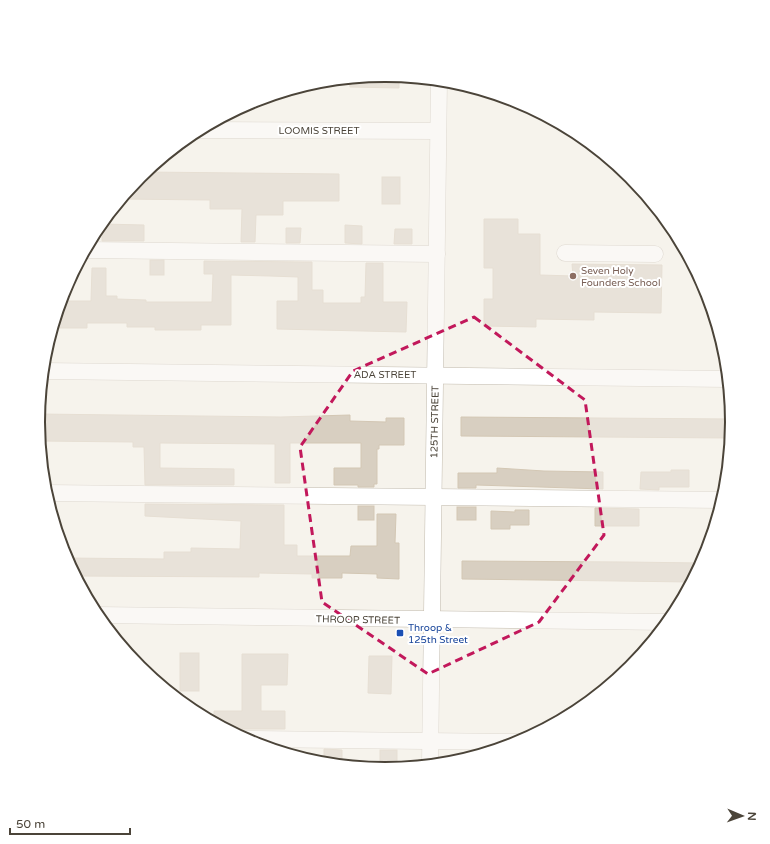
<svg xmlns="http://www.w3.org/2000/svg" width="770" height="844" font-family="'Varela Round',sans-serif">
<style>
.building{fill:#d8cfc1;stroke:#d3c7b4}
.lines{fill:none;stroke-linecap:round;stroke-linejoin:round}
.minor-casing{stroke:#c2bbae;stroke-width:17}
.minor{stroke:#fff;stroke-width:16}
.marked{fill:none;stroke:#c2185b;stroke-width:3;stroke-dasharray:8 5;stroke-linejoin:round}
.education-dot{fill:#8d6e63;stroke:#fff;stroke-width:1.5}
.transit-dot{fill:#1a4fb4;stroke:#fff;stroke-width:1.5}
.labels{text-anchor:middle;stroke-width:4;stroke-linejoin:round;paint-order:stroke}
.street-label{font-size:10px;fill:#4b4439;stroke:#fff}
.education-label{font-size:10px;fill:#785e54;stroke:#fff;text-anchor:start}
.transit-label{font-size:10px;fill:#164399;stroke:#fff;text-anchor:start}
.rim{fill:none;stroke:#4b4439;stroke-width:2}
</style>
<rect width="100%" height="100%" fill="#f6f3ec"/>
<g class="building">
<path d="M385 75 399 76V88L350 87 349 79Z"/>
<path d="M145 172 339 174V201H283V215H256L255 242H241L242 209H210V200L121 199Z"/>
<rect x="382" y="177" width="18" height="27"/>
<path d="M484 219H518V234H540V275L573 276 572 264 662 265 661 313 594 312V320L536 319V327L484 326V299H493V268H484Z"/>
<path d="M102 224 144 225V241H102Z"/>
<path d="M345 225 362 226V244L345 243Z"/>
<path d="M286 228H301L300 243H286Z"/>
<path d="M395 229H412V244H394Z"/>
<rect x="150" y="260" width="14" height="15"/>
<path d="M204 261 312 262V290H323V303H361V297H365L366 263H383V302H407L406 332 277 329V301H298V277L270 276 231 275V325H201V330H155V327H127V323H87V328H53L61 301H91L92 268H106V296H117V299L146 300V302H212L213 274H204Z"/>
<path d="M39 414 281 417 350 415V421L386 422V418H404V445H379V449H377V484H374V487H358V485H334V468H361V443H290V483H275V444L160 443V468L234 469V485H145L144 447H133V442L40 441Z"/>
<path d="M461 417 732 419V422L730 438 461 436Z"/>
<path d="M497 468 544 471 603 472V489L476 485V488H458V473H497Z"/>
<path d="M671 470H689V487H659V490L640 489 641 472H671Z"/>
<path d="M145 504 284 505V545H297V556H350L351 546H377V514H396L395 543H399V579L377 578V574L342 573V578H312V574L259 573V577L75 576 66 558 164 559V552H191V548L240 549 241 521 145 516Z"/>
<rect x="358" y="506" width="16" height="14"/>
<rect x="457" y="507" width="19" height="13"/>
<path d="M595 508 639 509V526H595Z"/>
<path d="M515 510H529V525H510V529H491V511L515 512Z"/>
<path d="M462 561 626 562 701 563 691 582 617 581 462 579Z"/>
<rect x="180" y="653" width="19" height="38"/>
<path d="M242 654H288L287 685H261V711H285V729H226L214 722V711H242Z"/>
<path d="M369 656H392L391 694 368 693Z"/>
<path d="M324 749 342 750V765L324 763Z"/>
<rect x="380" y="750" width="17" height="15"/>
</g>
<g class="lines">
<defs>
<g id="minor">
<path d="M199 130 438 131"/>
<path d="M85 250 437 254"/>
<path d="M565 253 655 254"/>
<path d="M43 371 728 379"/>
<path d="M46 493 722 500"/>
<path d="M97 615 668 622"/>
<path d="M245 739 519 742"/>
<path d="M430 765 439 80"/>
</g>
</defs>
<use href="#minor" class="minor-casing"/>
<use href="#minor" class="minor"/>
</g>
<path d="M0 0H770V844H0ZM474 317 585 400 604 535 539 622 428 674 322 602 300 447 353 371Z" fill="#f6f3ec" fill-opacity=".55" fill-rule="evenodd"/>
<path class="marked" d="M474 317 585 400 604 535 539 622 428 674 322 602 300 447 353 371Z"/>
<circle class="education-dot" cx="573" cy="276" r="4"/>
<rect class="transit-dot" x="396" y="629" width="8" height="8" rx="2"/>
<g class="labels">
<g class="street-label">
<text x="319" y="134">LOOMIS STREET</text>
<text x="385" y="378">ADA STREET</text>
<text transform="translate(434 422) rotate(-89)" y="4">125TH STREET</text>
<text transform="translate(358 619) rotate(1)" y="4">THROOP STREET</text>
</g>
<g class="education-label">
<text x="581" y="274">Seven Holy<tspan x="581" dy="12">Founders School</tspan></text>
</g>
<g class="transit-label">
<text x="408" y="631">Throop &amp;<tspan x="408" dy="12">125th Street</tspan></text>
</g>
</g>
<path d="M0 0H770V844H0ZM45 422a340 340 0 1 1 680 0a340 340 0 1 1-680 0Z" fill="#fff" fill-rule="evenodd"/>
<path class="rim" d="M45 422a340 340 0 1 1 680 0a340 340 0 1 1-680 0Z"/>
<g transform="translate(742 816) rotate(92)" stroke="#ffffff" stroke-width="3" paint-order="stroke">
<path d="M0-3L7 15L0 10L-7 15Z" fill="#4b4439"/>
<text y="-6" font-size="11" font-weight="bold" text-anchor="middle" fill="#4b4439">N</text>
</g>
<path d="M10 828v6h120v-6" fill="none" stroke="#4b4439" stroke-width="2"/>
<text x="16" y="828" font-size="12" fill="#4b4439" stroke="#ffffff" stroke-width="3" paint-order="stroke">50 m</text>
</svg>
